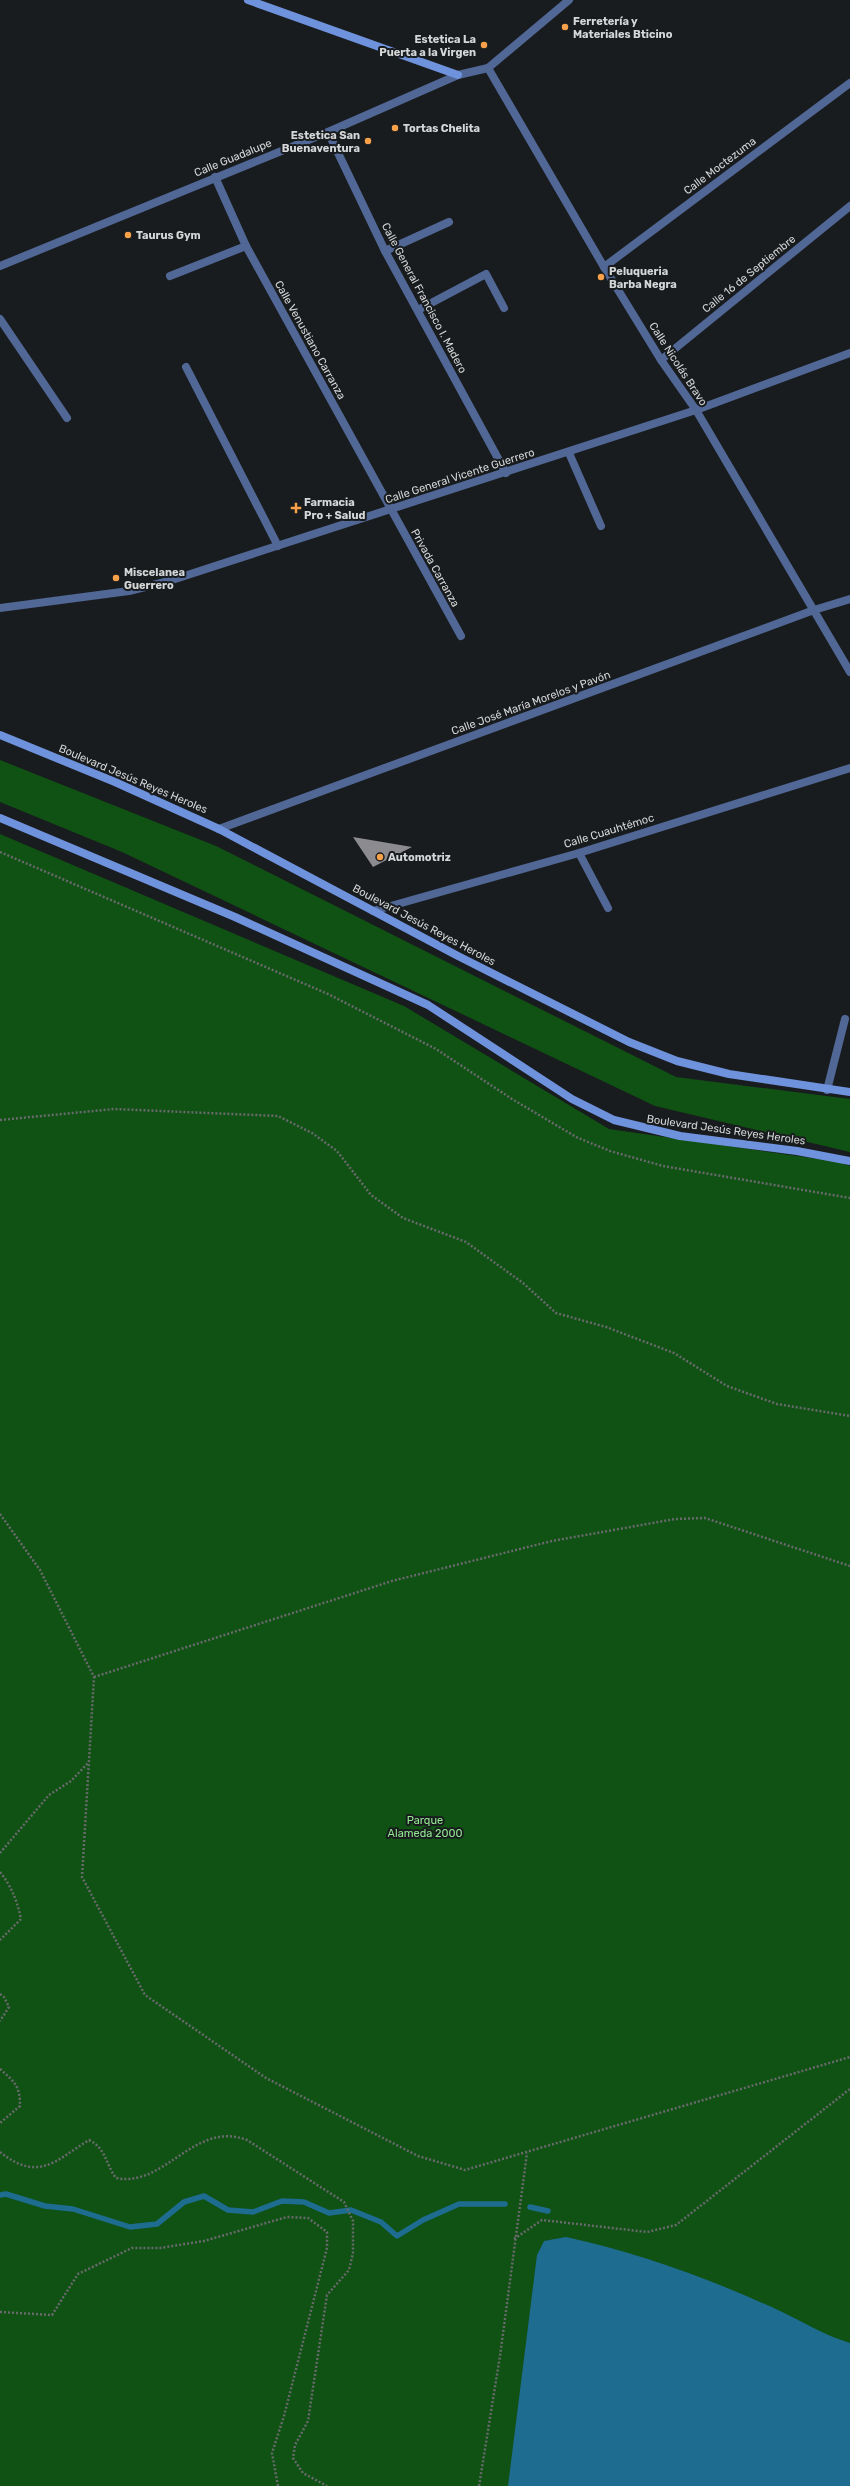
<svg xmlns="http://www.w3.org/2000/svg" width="850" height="2486" viewBox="0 0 850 2486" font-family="Rubik,sans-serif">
<rect width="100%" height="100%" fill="#191c1e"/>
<g fill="#105114">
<path d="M 0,760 L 216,846 L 676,1077 L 850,1099 L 850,1152 L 655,1106 L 122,852 L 0,802 Z"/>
<path d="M 0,834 L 404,1006 L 609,1129 L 839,1162 L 850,1166 L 850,2486 L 0,2486 Z"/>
</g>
<path fill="#1e6c90" d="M 566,2237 C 639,2253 711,2279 778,2310 C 803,2322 824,2335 850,2343 L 850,2486 L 508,2486 L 537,2255 L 544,2241 Z"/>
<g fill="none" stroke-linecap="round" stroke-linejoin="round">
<g stroke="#1e6c90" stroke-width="5.5">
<path d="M 0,2195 L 6,2194 L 45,2206 L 73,2209 L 130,2227 L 157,2224 L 184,2202 L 204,2196 L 228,2210 L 253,2212 L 282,2201 L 304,2202 L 329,2213 L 351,2210 L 381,2222 L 397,2236 L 423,2220 L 459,2204 L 505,2204"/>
<path d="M 530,2207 L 548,2211"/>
</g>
</g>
<path fill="#8c8b8f" d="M 353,837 L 412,847 L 373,867 Z"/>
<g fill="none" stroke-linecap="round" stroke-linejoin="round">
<g stroke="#686a6c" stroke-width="2.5" stroke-dasharray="2 2" stroke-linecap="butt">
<path d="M 0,852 L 328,994 L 436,1049 L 512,1099 L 578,1138 L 610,1151 L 663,1166 L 850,1198"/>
<path d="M 0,1120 L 114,1109 L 278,1116 L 312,1133 L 337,1151 L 371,1195 L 403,1218 L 466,1242 L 523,1283 L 556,1313 L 606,1327 L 674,1353 L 727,1386 L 777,1404 L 850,1416"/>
<path d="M 0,1514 L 40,1570 L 94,1677 L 82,1877 L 145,1995 L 266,2078 L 418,2156 L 465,2170 L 850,2057"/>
<path d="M 94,1677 L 392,1581 L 552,1541 L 675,1519 L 705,1518 L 850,1566"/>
<path d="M 0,1853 L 49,1795 L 71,1781 L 88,1763"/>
<path d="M 0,1872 C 12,1887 17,1901 21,1919 L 0,1940"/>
<path d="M 0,1994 L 4,1997 L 9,2007 L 0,2021"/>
<path d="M 0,2069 C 15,2082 20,2086 20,2106 L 0,2123"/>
<path d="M 0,2152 C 39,2183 56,2160 89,2140 C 106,2148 106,2165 116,2178 C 165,2188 194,2120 247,2140 L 344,2202 L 353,2221 L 353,2253 L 349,2270 L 327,2295 L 308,2421 L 295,2445 L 293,2458 L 303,2473 L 327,2486"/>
<path d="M 514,2239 L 542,2220 L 647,2232 L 676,2225 L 850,2089"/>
<path d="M 0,2312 L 52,2315 L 78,2274 L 132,2248 L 160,2248 L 204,2241 L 287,2217 L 308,2218 L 327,2232 L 327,2248 L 284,2416 L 272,2453 L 278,2486"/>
<path d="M 479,2486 L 500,2356 L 527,2153"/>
</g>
<g stroke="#516795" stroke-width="8">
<path d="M 488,68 L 604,267 L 661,360 L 696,410 L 850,672"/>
<path d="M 328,132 L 385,251 L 506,473"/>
<path d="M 215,177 L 246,246 L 461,636"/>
<path d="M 385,251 L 449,222"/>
<path d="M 0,266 L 328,132 L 458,75 L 488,68 L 569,0"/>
<path d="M 604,267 L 850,83"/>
<path d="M 170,276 L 246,246"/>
<path d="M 418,310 L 486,274 L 504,308"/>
<path d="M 0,319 L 67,418"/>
<path d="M 661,360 L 850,206"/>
<path d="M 186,367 L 278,546"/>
<path d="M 569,453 L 601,526"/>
<path d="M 0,608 L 129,591 L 169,581 L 696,410 L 850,353"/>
<path d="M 219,829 L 814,610 L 850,599"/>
<path d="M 579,853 L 608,908"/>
<path d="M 373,911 L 579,853 L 850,768"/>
<path d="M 827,1090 L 845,1019"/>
</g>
<g stroke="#6f92dd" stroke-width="8">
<path d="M 248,0 L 458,75"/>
<path d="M 0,735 L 115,782 L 219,829 L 458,956 L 629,1042 L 677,1061 L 729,1074 L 850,1092"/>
<path d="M 0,818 L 235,917 L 428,1005 L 572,1099 L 614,1120 L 680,1136 L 797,1151 L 850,1161"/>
</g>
</g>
<g fill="#f8a14a" stroke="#191c1e" stroke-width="1.5">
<circle cx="565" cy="27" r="4"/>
<circle cx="484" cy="45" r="4"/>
<circle cx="395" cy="128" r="4"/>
<circle cx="368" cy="141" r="4"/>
<circle cx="128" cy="235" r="4"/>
<circle cx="601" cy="277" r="4"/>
<path d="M294 502h4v4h4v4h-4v4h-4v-4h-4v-4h4z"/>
<circle cx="116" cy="578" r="4"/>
<circle cx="380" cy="857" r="4"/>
</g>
<g text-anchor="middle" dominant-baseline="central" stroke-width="4" stroke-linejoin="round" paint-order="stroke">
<g font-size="11" font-weight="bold" fill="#d4d6d7" stroke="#191c1e" text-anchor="start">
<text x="573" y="21">Ferretería y<tspan x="573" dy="13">Materiales Bticino</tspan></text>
<text x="476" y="39" text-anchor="end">Estetica La<tspan x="476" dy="13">Puerta a la Virgen</tspan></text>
<text x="403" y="128">Tortas Chelita</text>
<text x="360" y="135" text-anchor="end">Estetica San<tspan x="360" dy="13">Buenaventura</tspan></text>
<text x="136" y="235">Taurus Gym</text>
<text x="609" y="271">Peluqueria<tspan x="609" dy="13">Barba Negra</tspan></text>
<text x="304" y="502">Farmacia<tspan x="304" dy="13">Pro + Salud</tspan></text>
<text x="124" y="572">Miscelanea<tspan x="124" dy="13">Guerrero</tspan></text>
<text x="388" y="857">Automotriz</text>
</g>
<g font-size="11" fill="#d4d6d7" stroke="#191c1e">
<text transform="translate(233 158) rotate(-22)">Calle Guadalupe</text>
<text transform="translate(720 166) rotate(-37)">Calle Moctezuma</text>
<text transform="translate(749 274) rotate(-39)">Calle 16 de Septiembre</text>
<text transform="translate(424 298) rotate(62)">Calle General Francisco I. Madero</text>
<text transform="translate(310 340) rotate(61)">Calle Venustiano Carranza</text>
<text transform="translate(678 364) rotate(57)">Calle Nicolás Bravo</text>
<text transform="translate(460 476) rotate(-18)">Calle General Vicente Guerrero</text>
<text transform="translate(435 568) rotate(61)">Privada Carranza</text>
<text transform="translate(531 703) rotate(-20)">Calle José María Morelos y Pavón</text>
<text transform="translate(133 779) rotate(23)">Boulevard Jesús Reyes Heroles</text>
<text transform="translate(609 831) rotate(-17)">Calle Cuauhtémoc</text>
<text transform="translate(424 925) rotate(28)">Boulevard Jesús Reyes Heroles</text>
<text transform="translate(726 1130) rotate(8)">Boulevard Jesús Reyes Heroles</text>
</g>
<g font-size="11" fill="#93e992" stroke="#191c1e">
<text x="425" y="1820">Parque<tspan x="425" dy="13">Alameda 2000</tspan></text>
</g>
</g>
</svg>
